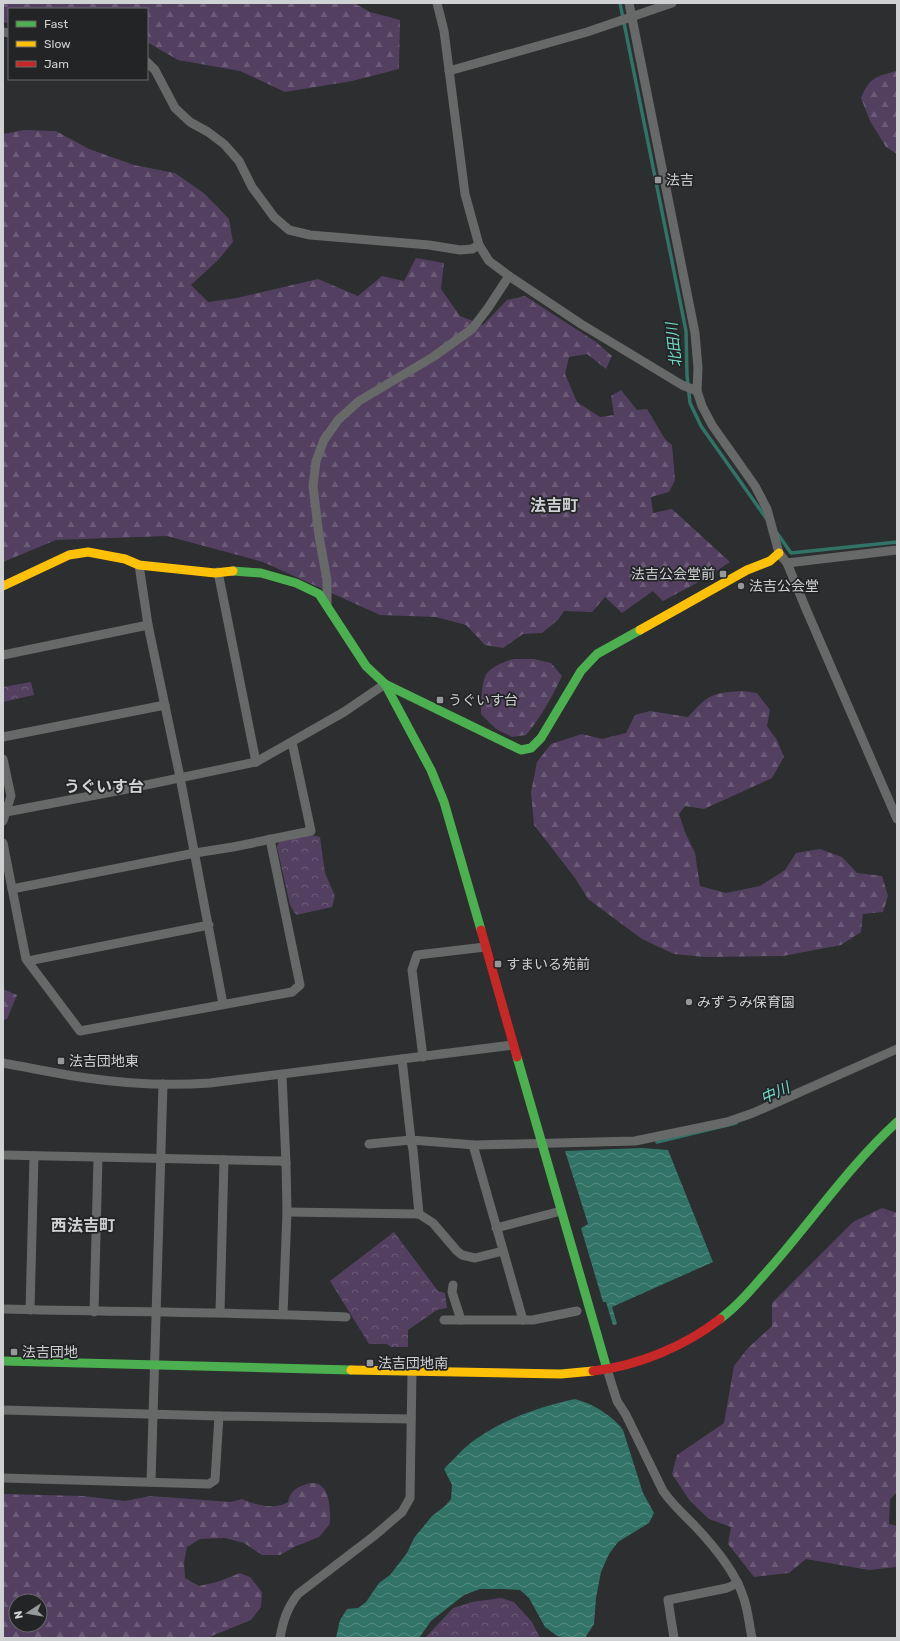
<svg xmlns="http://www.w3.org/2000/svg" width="900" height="1641" viewBox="0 0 900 1641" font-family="Rubik,'Noto Sans JP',sans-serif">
<defs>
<pattern id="forest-firs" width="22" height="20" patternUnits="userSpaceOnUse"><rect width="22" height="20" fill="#534061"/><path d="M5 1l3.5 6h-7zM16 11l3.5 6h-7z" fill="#6b5b77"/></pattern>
<pattern id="park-crowns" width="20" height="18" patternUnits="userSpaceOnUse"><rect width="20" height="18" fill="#534061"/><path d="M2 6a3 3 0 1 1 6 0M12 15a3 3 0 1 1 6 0" fill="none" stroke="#6b5b77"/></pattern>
<pattern id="water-waves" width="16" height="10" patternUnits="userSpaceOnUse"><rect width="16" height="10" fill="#317367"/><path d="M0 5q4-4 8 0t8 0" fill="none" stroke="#578c83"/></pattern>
</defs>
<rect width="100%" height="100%" fill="#2c2e2f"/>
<g fill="url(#forest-firs)" fill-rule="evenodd">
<path d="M 3,3 L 354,3 L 370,12 L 400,20 L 399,69 L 352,81 L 285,92 L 240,71 L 178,60 L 147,42 L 147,9 L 9,9 L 9,23 L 3,22 Z"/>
<path d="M 896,71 L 897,71 L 897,154 L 886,147 L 870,121 L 861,98 C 870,77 875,77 896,71 Z"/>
<path d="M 24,130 L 56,131 L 89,149 L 134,165 L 175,173 L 205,194 L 229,219 L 233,242 L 218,260 L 191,285 L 208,302 L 237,298 L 318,279 L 358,296 L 382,276 L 404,281 L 416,258 L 444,263 L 441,289 L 460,316 L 483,325 L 507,300 L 525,296 L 596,342 L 612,356 L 606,369 L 587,354 L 569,357 L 565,374 L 577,402 L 600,417 L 614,415 L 611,396 L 621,390 L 637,410 L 647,409 L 665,439 L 672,445 L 675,480 L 669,492 L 651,497 L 653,513 L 672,509 L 730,562 L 706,578 L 663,601 L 653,591 L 622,613 L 605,597 L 592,612 L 564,611 L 558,620 L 542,633 L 523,634 L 503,648 L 485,645 L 466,625 L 436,617 L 380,615 L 263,562 L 167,536 L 56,540 L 3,562 L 3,134 Z"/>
<path d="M 513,659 L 534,659 L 551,663 L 562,676 C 552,697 541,717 526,735 L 512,737 L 496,729 L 481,714 C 481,704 481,679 488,672 C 495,665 504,662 513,659 Z"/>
<path d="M 742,691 L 757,693 L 770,710 L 767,726 L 777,740 L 784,757 L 772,778 L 704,809 L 685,806 L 679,814 L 685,832 L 695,853 L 700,886 L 726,893 L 760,886 L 785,870 L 796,853 L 820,849 L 842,857 L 857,873 L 882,876 L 888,896 L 883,912 L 863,914 L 861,932 L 841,945 L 783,956 L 705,957 L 674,954 L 642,939 L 588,899 L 575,878 L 534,825 L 531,792 L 537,762 L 551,744 L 582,734 L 602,739 L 626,733 L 635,715 L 650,711 L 688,717 C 708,695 711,693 742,691 Z"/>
<path d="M 3,989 L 17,995 L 7,1019 L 3,1020 Z"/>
<path d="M 882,1208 L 897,1213 L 897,1491 L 890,1500 L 889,1524 L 897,1526 L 897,1567 L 869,1570 L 806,1559 L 789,1573 L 754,1577 L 728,1544 L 731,1527 L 709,1519 L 690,1501 L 672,1474 L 677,1455 L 724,1423 L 734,1366 L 748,1348 L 772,1326 L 772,1303 L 853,1222 Z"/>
<path d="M 310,1483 C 313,1483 317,1483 320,1485 C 331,1492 330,1513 330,1524 L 319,1537 L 294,1547 L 280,1555 L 262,1555 L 244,1543 L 225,1538 L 200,1539 L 187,1547 L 184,1562 L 185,1578 L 199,1586 L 217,1582 L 240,1573 L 250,1577 L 262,1592 L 261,1607 L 251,1620 L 207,1638 L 3,1638 L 3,1494 L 83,1496 L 125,1501 L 151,1496 L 231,1502 L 242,1499 C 255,1505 274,1510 288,1502 C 291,1489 298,1487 310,1483 ZM 16,1601 L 40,1601 L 40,1625 L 16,1625 Z"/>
</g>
<g fill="url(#park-crowns)">
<path d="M 31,682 L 34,695 L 3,702 L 3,687 Z"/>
<path d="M 312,835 L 320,837 L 325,873 L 335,896 L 332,907 L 296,915 L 290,905 L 277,847 L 279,842 Z"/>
<path d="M 394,1232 L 438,1291 L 445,1293 L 447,1308 L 437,1310 L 408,1330 L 408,1347 L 391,1347 L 387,1344 L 369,1344 L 330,1281 Z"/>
<path d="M 501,1598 L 514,1602 L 532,1622 L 540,1638 L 425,1638 L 453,1608 L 472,1602 Z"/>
</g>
<g fill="url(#water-waves)">
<path d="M 642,1148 L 668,1150 L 713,1262 L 612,1307 L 617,1324 L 613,1325 L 606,1302 L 603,1302 L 581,1228 L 588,1224 L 565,1151 Z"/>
<path d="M 575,1399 C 593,1404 612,1415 623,1430 L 643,1493 L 654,1513 L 649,1523 L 618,1542 L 609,1554 L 601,1572 L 596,1598 L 594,1624 L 585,1638 L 568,1638 L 557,1636 L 545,1627 L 529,1598 L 520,1590 L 503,1589 L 480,1589 L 464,1595 L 431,1621 L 419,1638 L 336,1638 L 340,1620 L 347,1609 L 358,1608 L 366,1602 L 379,1583 L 390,1575 L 407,1553 L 414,1538 L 432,1516 L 445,1506 L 451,1499 L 452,1485 L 444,1469 C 454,1459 464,1447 476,1439 C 504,1419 542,1406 575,1399 Z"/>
</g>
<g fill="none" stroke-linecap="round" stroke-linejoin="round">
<g stroke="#317367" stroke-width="3.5">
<path d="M 620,3 L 686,331 L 687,375 L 690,403 L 701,426 L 766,518"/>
<path d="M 777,533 L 791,553 L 897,542"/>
<path d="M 657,1142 L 736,1123"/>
</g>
<g stroke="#676868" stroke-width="9">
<path d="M 437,3 L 444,31 L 465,194 L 479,245 L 489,261 L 509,276 L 581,324 L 682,385 L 697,391"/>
<path d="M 629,3 L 695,333 L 698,368 L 697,391 L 702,406 L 712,425 L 755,486 L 767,509 L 779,553 L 787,563 L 806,609 L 897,819"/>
<path d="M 3,32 L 9,33"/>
<path d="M 147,62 L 155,70 L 175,108 L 190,122 L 208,132 L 224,144 L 239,161 L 252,187 L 274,217 L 289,230 L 310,235 L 429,245 L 460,250 L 472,249 L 479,245"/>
<path d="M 449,71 L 587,32 L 672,3"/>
<path d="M 787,563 L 897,550"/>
<path d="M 139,565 L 148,625 L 180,777 L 223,1004"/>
<path d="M 218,572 L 256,762"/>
<path d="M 327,605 L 327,580 L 319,536 L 313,486 L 316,461 L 324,440 L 338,420 L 359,401 L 433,357 L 472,329 L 488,308 L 509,276"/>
<path d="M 3,655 L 148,625"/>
<path d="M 3,737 L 165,705"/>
<path d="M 3,759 L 11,796 L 3,821"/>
<path d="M 6,812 L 122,790 L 256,762 L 344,712 L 385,684"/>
<path d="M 3,843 L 26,959 L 80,1031 L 292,992 L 300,985 L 270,839"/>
<path d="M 12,889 L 195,853 L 233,847 L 311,831 L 292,742"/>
<path d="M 28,961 L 209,925"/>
<path d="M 423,1057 L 412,970 L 417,955 L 485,947"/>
<path d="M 402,1059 L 411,1140 L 475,1145 L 635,1141 L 727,1122 L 753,1113 L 897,1049"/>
<path d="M 3,1063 C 31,1068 59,1074 87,1078 C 128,1084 169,1086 210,1083 L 513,1045"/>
<path d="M 282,1075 L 286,1163"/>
<path d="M 369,1144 L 411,1140 L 413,1150 L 419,1214"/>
<path d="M 473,1145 L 523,1320"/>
<path d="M 3,1155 L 281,1161 L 286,1163 L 287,1212 L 283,1314"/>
<path d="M 287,1212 L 419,1214 L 433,1223 L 457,1251 L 462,1255 L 475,1258 L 503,1251"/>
<path d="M 496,1228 L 561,1211"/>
<path d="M 453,1285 L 452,1292 L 461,1320"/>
<path d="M 3,1309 C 117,1312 231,1312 346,1317"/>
<path d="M 30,1310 L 34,1156"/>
<path d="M 94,1312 L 98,1158"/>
<path d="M 220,1312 L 224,1160"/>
<path d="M 444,1320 L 533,1320 L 577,1311"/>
<path d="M 607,1369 L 617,1401 L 626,1415 L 663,1491 C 672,1504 683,1514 694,1525 C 712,1544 735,1571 743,1596 C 748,1609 749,1624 752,1638"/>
<path d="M 3,1410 L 219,1416"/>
<path d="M 3,1478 L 209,1484 L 215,1480 L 219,1416 L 411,1419"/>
<path d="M 151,1482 L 163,1084"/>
<path d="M 280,1638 C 283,1621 287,1608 298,1594 L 374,1536 L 402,1512 L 410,1498 L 412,1372"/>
<path d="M 674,1638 L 668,1600 L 727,1588 L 738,1583"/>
</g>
<g stroke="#4caf50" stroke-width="9">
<path d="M 233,571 L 261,573 L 296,583 L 319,594 L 366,666 L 385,684 L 431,770 L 444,802 L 481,930"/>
<path d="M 385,684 L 521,750 L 531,748 L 541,738 L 581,671 L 597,654 L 640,630"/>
<path d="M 517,1057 L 607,1369"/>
<path d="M 720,1319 C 740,1304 755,1285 771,1267 C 813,1219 850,1165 897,1122"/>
<path d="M 3,1361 L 351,1370"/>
</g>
<g stroke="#ffc107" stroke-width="9">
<path d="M 3,586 L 69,555 L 88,552 L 125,559 L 139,565 L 215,573 L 233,571"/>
<path d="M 640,630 L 747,570 L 770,561 L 779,553"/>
<path d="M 351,1370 L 561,1374 L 593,1371"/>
</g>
<g stroke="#c62828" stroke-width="9">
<path d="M 481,930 L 517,1057"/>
<path d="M 593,1371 C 638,1366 685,1346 720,1319"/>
</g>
</g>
<g fill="#97989a" stroke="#222426" stroke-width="1.5">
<rect x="654" y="176" width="8" height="8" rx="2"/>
<rect x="719" y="570" width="8" height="8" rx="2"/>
<circle cx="741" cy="586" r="4"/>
<rect x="436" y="696" width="8" height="8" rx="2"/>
<rect x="494" y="960" width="8" height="8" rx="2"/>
<circle cx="689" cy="1002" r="4"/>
<rect x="57" y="1057" width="8" height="8" rx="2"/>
<rect x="10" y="1348" width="8" height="8" rx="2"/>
<rect x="366" y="1359" width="8" height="8" rx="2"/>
</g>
<g text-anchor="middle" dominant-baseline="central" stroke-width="3.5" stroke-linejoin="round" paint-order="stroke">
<g font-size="14" fill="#d0d1d3" stroke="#222426" text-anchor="start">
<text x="666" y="180">法吉</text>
<text x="715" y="574" text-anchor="end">法吉公会堂前</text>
<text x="749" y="586">法吉公会堂</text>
<text x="448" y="700">うぐいす台</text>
<text x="506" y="964">すまいる苑前</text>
<text x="697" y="1002">みずうみ保育園</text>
<text x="69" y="1061">法吉団地東</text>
<text x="22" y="1352">法吉団地</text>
<text x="378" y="1363">法吉団地南</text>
</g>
<g font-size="15" font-style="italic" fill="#70dcc7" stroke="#222426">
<text transform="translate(674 345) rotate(-96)">北田川</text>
<text transform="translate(775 1093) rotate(-24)">中川</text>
</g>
<g font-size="16" font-weight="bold" fill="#d0d1d3" stroke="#222426">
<text x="554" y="505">法吉町</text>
<text x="104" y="786">うぐいす台</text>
<text x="83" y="1225">西法吉町</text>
</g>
</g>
<rect width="900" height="1641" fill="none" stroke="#d0d1d3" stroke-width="8"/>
<rect x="8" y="8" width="140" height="72" fill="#222426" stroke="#68696b"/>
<rect x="16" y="21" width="20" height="6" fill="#4caf50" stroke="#68696b"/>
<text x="44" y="28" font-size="12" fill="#d0d1d3">Fast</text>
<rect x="16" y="41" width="20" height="6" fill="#ffc107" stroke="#68696b"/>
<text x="44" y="48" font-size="12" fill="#d0d1d3">Slow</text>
<rect x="16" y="61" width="20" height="6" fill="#c62828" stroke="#68696b"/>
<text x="44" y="68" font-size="12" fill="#d0d1d3">Jam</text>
<g transform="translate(28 1613) rotate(258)"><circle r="19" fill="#222426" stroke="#68696b"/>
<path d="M0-3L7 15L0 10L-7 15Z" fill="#97989a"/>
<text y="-6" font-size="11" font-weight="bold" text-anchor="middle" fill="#d0d1d3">N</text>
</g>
</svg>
